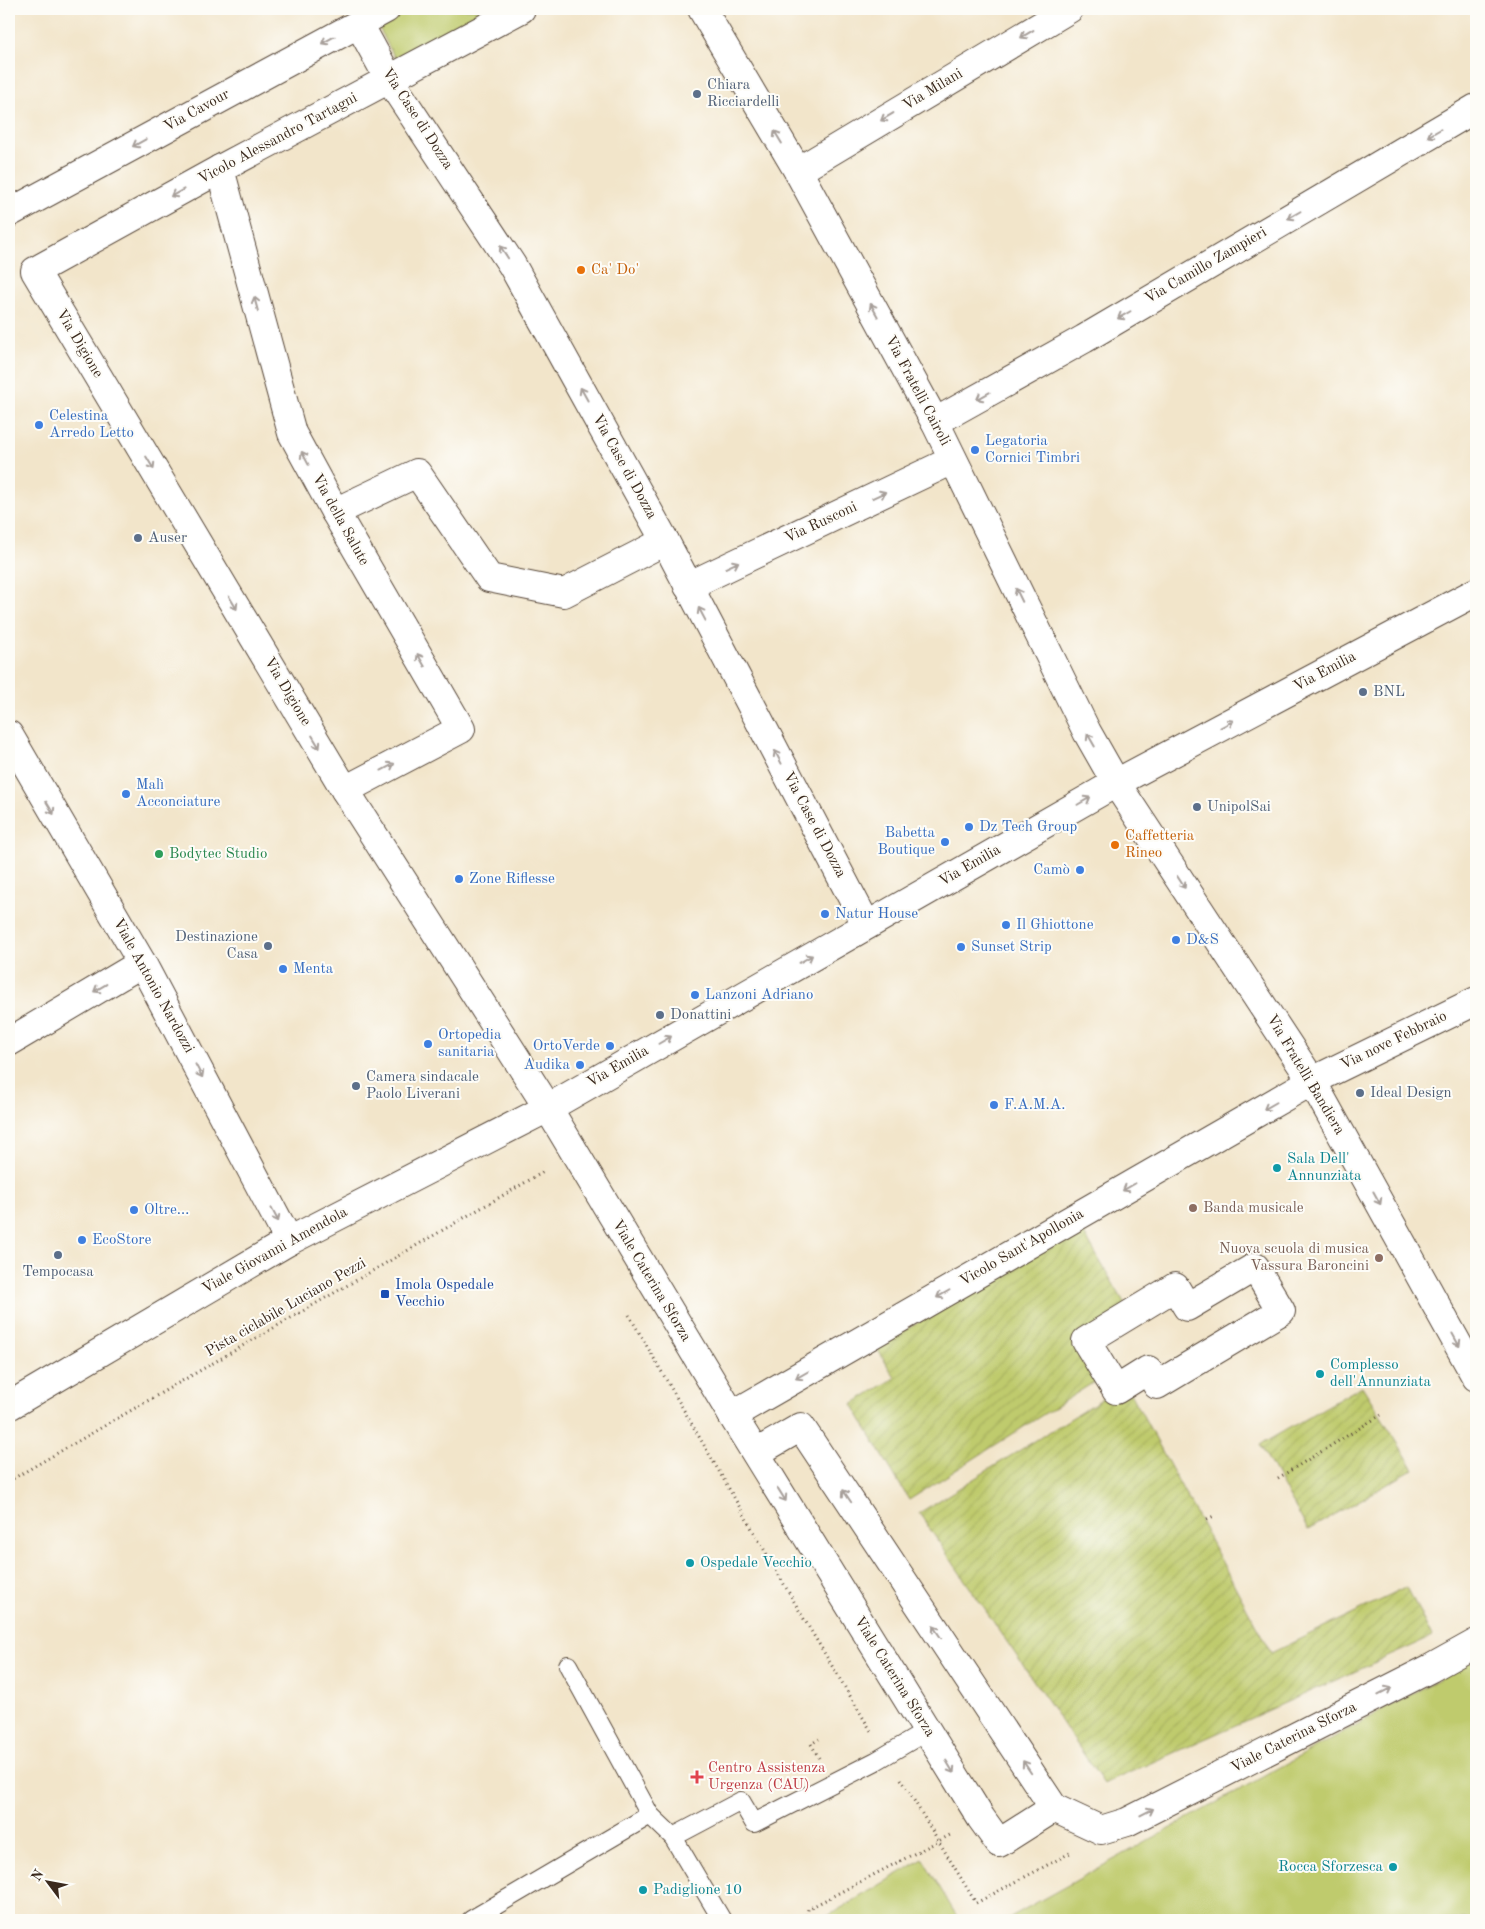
<svg xmlns="http://www.w3.org/2000/svg" width="1485" height="1929" viewBox="0 0 1485 1929" font-family="'Old Standard TT',serif">
<defs>
<pattern id="garden-furrows" width="10" height="10" patternUnits="userSpaceOnUse" patternTransform="scale(1.25)"><rect width="10" height="10" fill="#bfcb6d"/><path d="M-1 1l2-2M0 10L10 0M9 11l2-2" fill="none" stroke="#a5ae5e"/></pattern>
</defs>
<rect width="100%" height="100%" fill="#fdfcf7"/>
<filter id="ink" filterUnits="userSpaceOnUse"><feTurbulence type="fractalNoise" baseFrequency=".02" numOctaves="2"/><feDisplacementMap in="SourceGraphic" scale="10" xChannelSelector="R" yChannelSelector="G"/><feConvolveMatrix kernelMatrix="1 2 1 2 8 2 1 2 1" color-interpolation-filters="sRGB"/></filter>
<filter id="wash" filterUnits="userSpaceOnUse"><feTurbulence type="fractalNoise" baseFrequency=".0096" numOctaves="4" result="noise"/><feDisplacementMap in="SourceGraphic" scale="20" xChannelSelector="R" yChannelSelector="G"/><feGaussianBlur stdDeviation="1.12" result="paint"/><feColorMatrix in="noise" values="0 0 0 0 0 0 0 0 0 0 0 0 0 0 0 0 0 1.4 0 .05"/><feComposite in="paint" operator="in"/></filter>
<g filter="url(#wash)">
<rect width="100%" height="100%" fill="#f2e5ca"/>
<g fill="#bfcb6d" stroke="#7d7a46">
<path d="M 402,9 L 506,9 L 399,66 L 376,22 Z"/>
<path d="M 1476,1659 L 1476,1920 L 1005,1920 L 1448,1674 Z"/>
<path d="M 923,1859 L 959,1920 L 821,1920 Z"/>
</g>
<g fill="url(#garden-furrows)" stroke="#7d7a46">
<path d="M 1080,1227 L 1128,1309 L 1079,1338 L 1102,1377 L 909,1500 L 852,1404 L 895,1378 L 876,1347 Z"/>
<path d="M 1126,1384 L 1271,1653 L 1407,1587 L 1432,1637 L 1104,1784 L 919,1513 Z"/>
<path d="M 1362,1386 L 1414,1469 L 1308,1530 L 1260,1445 Z"/>
</g>
</g>
<g filter="url(#ink)">
<g fill="none" stroke-linecap="round" stroke-linejoin="round">
<g stroke="#564638" stroke-width="20">
<g id="lane">
<path d="M 568,1665 L 650,1815"/>
<path d="M 471,1920 L 650,1815 L 673,1837"/>
<path d="M 722,1920 L 673,1837 L 741,1801 L 754,1823 L 876,1761 L 927,1731"/>
</g>
</g>
<g stroke="#564638" stroke-width="30">
<g id="street">
<path d="M 521,9 L 220,169 L 35,271 L 345,790 L 548,1108 L 732,1415 L 981,1818 L 999,1843 L 1054,1808 L 1101,1830 L 1127,1822 L 1431,1668 L 1476,1643"/>
<path d="M 702,9 L 798,171 L 935,422 L 1087,732 L 1116,783 L 1312,1081 L 1476,1377"/>
<path d="M 359,24 L 389,79 L 512,265 L 665,541 L 866,924"/>
<path d="M 220,169 L 292,433 L 335,512 L 461,729 L 345,790"/>
<path d="M 798,171 L 1069,9"/>
<path d="M 9,213 L 386,9"/>
<path d="M 935,422 L 1084,339 L 1476,108"/>
<path d="M 335,512 L 417,473 L 489,578 L 564,593 L 665,541"/>
<path d="M 688,586 L 953,460"/>
<path d="M 9,735 L 142,963 L 289,1241"/>
<path d="M 9,1042 L 142,963"/>
<path d="M 1255,1267 L 1281,1311 L 1157,1385 L 1148,1370 L 1116,1390 L 1086,1341 L 1175,1287 L 1187,1307 Z"/>
<path d="M 9,1406 L 289,1241 L 548,1108 L 1116,783 L 1476,592"/>
<path d="M 732,1415 L 1312,1081 L 1476,1001"/>
<path d="M 756,1453 L 801,1427 L 1054,1808"/>
</g>
</g>
<g stroke="#564638" stroke-width="3" stroke-dasharray="1 4" stroke-linecap="butt">
<path d="M 629,1315 L 804,1619 L 871,1731"/>
<path d="M 1278,1478 L 1381,1415"/>
<path d="M 9,1481 L 545,1171"/>
<path d="M 1207,1519 L 1214,1516"/>
<path d="M 1473,1683 L 1476,1689"/>
<path d="M 819,1758 L 811,1744 L 819,1739"/>
<path d="M 901,1779 L 976,1903 L 1070,1853"/>
<path d="M 806,1920 L 808,1909 L 952,1834"/>
</g>
<use href="#lane" stroke="#fff" stroke-width="18"/>
<use href="#street" stroke="#fff" stroke-width="28"/>
</g>
<defs><path id="oneway-shaft" d="M-6 0H5M1.5-3L5.5 0L1.5 3" fill="none" stroke-width="1.6" stroke-linecap="round" stroke-linejoin="round" transform="scale(1.25)"/></defs>
<g stroke="#a79f9a">
<use href="#oneway-shaft" transform="translate(1027 34) rotate(149)"/>
<use href="#oneway-shaft" transform="translate(328 40) rotate(151)"/>
<use href="#oneway-shaft" transform="translate(887 117) rotate(149)"/>
<use href="#oneway-shaft" transform="translate(1434 133) rotate(150)"/>
<use href="#oneway-shaft" transform="translate(778 137) rotate(-121)"/>
<use href="#oneway-shaft" transform="translate(139 143) rotate(151)"/>
<use href="#oneway-shaft" transform="translate(177 193) rotate(151)"/>
<use href="#oneway-shaft" transform="translate(1294 215) rotate(150)"/>
<use href="#oneway-shaft" transform="translate(504 252) rotate(-123)"/>
<use href="#oneway-shaft" transform="translate(256 304) rotate(-105)"/>
<use href="#oneway-shaft" transform="translate(874 310) rotate(-119)"/>
<use href="#oneway-shaft" transform="translate(1124 315) rotate(150)"/>
<use href="#oneway-shaft" transform="translate(584 394) rotate(-119)"/>
<use href="#oneway-shaft" transform="translate(983 396) rotate(151)"/>
<use href="#oneway-shaft" transform="translate(305 458) rotate(-118)"/>
<use href="#oneway-shaft" transform="translate(150 463) rotate(59)"/>
<use href="#oneway-shaft" transform="translate(879 495) rotate(-25)"/>
<use href="#oneway-shaft" transform="translate(732 565) rotate(-25)"/>
<use href="#oneway-shaft" transform="translate(1019 595) rotate(-116)"/>
<use href="#oneway-shaft" transform="translate(233 603) rotate(59)"/>
<use href="#oneway-shaft" transform="translate(702 614) rotate(-118)"/>
<use href="#oneway-shaft" transform="translate(421 660) rotate(-120)"/>
<use href="#oneway-shaft" transform="translate(1227 724) rotate(-28)"/>
<use href="#oneway-shaft" transform="translate(1091 740) rotate(-120)"/>
<use href="#oneway-shaft" transform="translate(316 742) rotate(59)"/>
<use href="#oneway-shaft" transform="translate(778 757) rotate(-118)"/>
<use href="#oneway-shaft" transform="translate(388 767) rotate(-28)"/>
<use href="#oneway-shaft" transform="translate(1084 801) rotate(-30)"/>
<use href="#oneway-shaft" transform="translate(50 808) rotate(59)"/>
<use href="#oneway-shaft" transform="translate(1181 882) rotate(57)"/>
<use href="#oneway-shaft" transform="translate(806 959) rotate(-30)"/>
<use href="#oneway-shaft" transform="translate(100 988) rotate(149)"/>
<use href="#oneway-shaft" transform="translate(665 1040) rotate(-30)"/>
<use href="#oneway-shaft" transform="translate(199 1071) rotate(62)"/>
<use href="#oneway-shaft" transform="translate(1270 1106) rotate(150)"/>
<use href="#oneway-shaft" transform="translate(1129 1187) rotate(150)"/>
<use href="#oneway-shaft" transform="translate(1377 1198) rotate(61)"/>
<use href="#oneway-shaft" transform="translate(275 1215) rotate(62)"/>
<use href="#oneway-shaft" transform="translate(943 1294) rotate(150)"/>
<use href="#oneway-shaft" transform="translate(1456 1340) rotate(61)"/>
<use href="#oneway-shaft" transform="translate(802 1375) rotate(150)"/>
<use href="#oneway-shaft" transform="translate(782 1495) rotate(58)"/>
<use href="#oneway-shaft" transform="translate(847 1496) rotate(-124)"/>
<use href="#oneway-shaft" transform="translate(937 1632) rotate(-124)"/>
<use href="#oneway-shaft" transform="translate(1385 1691) rotate(-27)"/>
<use href="#oneway-shaft" transform="translate(950 1767) rotate(59)"/>
<use href="#oneway-shaft" transform="translate(1027 1767) rotate(-124)"/>
<use href="#oneway-shaft" transform="translate(1147 1812) rotate(-27)"/>
</g>
</g>
<g fill="#5c6f8a" stroke="#fdfcf7" stroke-width="2">
<circle cx="697" cy="94" r="5"/>
<circle cx="138" cy="538" r="5"/>
<circle cx="1363" cy="692" r="5"/>
<circle cx="1197" cy="807" r="5"/>
<circle cx="268" cy="946" r="5"/>
<circle cx="660" cy="1015" r="5"/>
<circle cx="356" cy="1086" r="5"/>
<circle cx="1360" cy="1093" r="5"/>
<circle cx="58" cy="1255" r="5"/>
</g>
<g fill="#e8710a" stroke="#fdfcf7" stroke-width="2">
<circle cx="581" cy="270" r="5"/>
<circle cx="1115" cy="845" r="5"/>
</g>
<g fill="#3f7fe0" stroke="#fdfcf7" stroke-width="2">
<circle cx="39" cy="425" r="5"/>
<circle cx="975" cy="450" r="5"/>
<circle cx="126" cy="794" r="5"/>
<circle cx="969" cy="827" r="5"/>
<circle cx="945" cy="842" r="5"/>
<circle cx="1080" cy="870" r="5"/>
<circle cx="459" cy="879" r="5"/>
<circle cx="825" cy="914" r="5"/>
<circle cx="1006" cy="925" r="5"/>
<circle cx="1176" cy="940" r="5"/>
<circle cx="961" cy="947" r="5"/>
<circle cx="283" cy="969" r="5"/>
<circle cx="695" cy="995" r="5"/>
<circle cx="428" cy="1044" r="5"/>
<circle cx="610" cy="1046" r="5"/>
<circle cx="580" cy="1065" r="5"/>
<circle cx="994" cy="1105" r="5"/>
<circle cx="134" cy="1210" r="5"/>
<circle cx="82" cy="1240" r="5"/>
</g>
<circle fill="#2e9e5b" stroke="#fdfcf7" stroke-width="2" cx="159" cy="854" r="5"/>
<g fill="#0f9aa8" stroke="#fdfcf7" stroke-width="2">
<circle cx="1277" cy="1168" r="5"/>
<circle cx="1320" cy="1374" r="5"/>
<circle cx="690" cy="1563" r="5"/>
<circle cx="1393" cy="1867" r="5"/>
<circle cx="643" cy="1890" r="5"/>
</g>
<g fill="#8d6e63" stroke="#fdfcf7" stroke-width="2">
<circle cx="1193" cy="1208" r="5"/>
<circle cx="1379" cy="1258" r="5"/>
</g>
<rect fill="#1a4fb4" stroke="#fdfcf7" stroke-width="2" x="380" y="1289" width="10" height="10" rx="2.5"/>
<path fill="#e0444e" stroke="#fdfcf7" stroke-width="2" d="M694.5 1769.5h5v5h5v5h-5v5h-5v-5h-5v-5h5z"/>
<g text-anchor="middle" dominant-baseline="central" stroke-width="4" stroke-linejoin="round" paint-order="stroke">
<g font-size="15" fill="#4e5e75" stroke="#fdfcf7" text-anchor="start">
<text x="707" y="85">Chiara<tspan x="707" dy="17">Ricciardelli</tspan></text>
<text x="148" y="538">Auser</text>
<text x="1373" y="692">BNL</text>
<text x="1207" y="807">UnipolSai</text>
<text x="258" y="937" text-anchor="end">Destinazione<tspan x="258" dy="17">Casa</tspan></text>
<text x="670" y="1015">Donattini</text>
<text x="366" y="1077">Camera sindacale<tspan x="366" dy="17">Paolo Liverani</tspan></text>
<text x="1370" y="1093">Ideal Design</text>
<text x="58" y="1272" text-anchor="middle">Tempocasa</text>
</g>
<g font-size="15" fill="#3b2a1e" stroke="#fdfcf7">
<text transform="translate(933 90) rotate(-31)">Via Milani</text>
<text transform="translate(197 111) rotate(-29)">Via Cavour</text>
<text transform="translate(417 119) rotate(57)">Via Case di Dozza</text>
<text transform="translate(278 139) rotate(-28)">Vicolo Alessandro Tartagni</text>
<text transform="translate(1206 266) rotate(-30)">Via Camillo Zampieri</text>
<text transform="translate(79 344) rotate(59)">Via Digione</text>
<text transform="translate(917 391) rotate(62)">Via Fratelli Cairoli</text>
<text transform="translate(624 467) rotate(61)">Via Case di Dozza</text>
<text transform="translate(340 520) rotate(61)">Via della Salute</text>
<text transform="translate(821 523) rotate(-25)">Via Rusconi</text>
<text transform="translate(1325 672) rotate(-28)">Via Emilia</text>
<text transform="translate(287 692) rotate(59)">Via Digione</text>
<text transform="translate(814 825) rotate(62)">Via Case di Dozza</text>
<text transform="translate(970 866) rotate(-30)">Via Emilia</text>
<text transform="translate(153 986) rotate(61)">Viale Antonio Nardozzi</text>
<text transform="translate(1394 1041) rotate(-26)">Via nove Febbraio</text>
<text transform="translate(618 1067) rotate(-30)">Via Emilia</text>
<text transform="translate(1305 1075) rotate(59)">Via Fratelli Bandiera</text>
<text transform="translate(1022 1248) rotate(-30)">Vicolo Sant'Apollonia</text>
<text transform="translate(275 1251) rotate(-29)">Viale Giovanni Amendola</text>
<text transform="translate(651 1281) rotate(59)">Viale Caterina Sforza</text>
<text transform="translate(286 1308) rotate(-30)">Pista ciclabile Luciano Pezzi</text>
<text transform="translate(894 1677) rotate(58)">Viale Caterina Sforza</text>
<text transform="translate(1294 1738) rotate(-27)">Viale Caterina Sforza</text>
</g>
<g font-size="15" fill="#c56008" stroke="#fdfcf7" text-anchor="start">
<text x="591" y="270">Ca' Do'</text>
<text x="1125" y="836">Caffetteria<tspan x="1125" dy="17">Rineo</tspan></text>
</g>
<g font-size="15" fill="#366cbe" stroke="#fdfcf7" text-anchor="start">
<text x="49" y="416">Celestina<tspan x="49" dy="17">Arredo Letto</tspan></text>
<text x="985" y="441">Legatoria<tspan x="985" dy="17">Cornici Timbri</tspan></text>
<text x="136" y="785">Malì<tspan x="136" dy="17">Acconciature</tspan></text>
<text x="979" y="827">Dz Tech Group</text>
<text x="935" y="833" text-anchor="end">Babetta<tspan x="935" dy="17">Boutique</tspan></text>
<text x="1070" y="870" text-anchor="end">Camò</text>
<text x="469" y="879">Zone Riflesse</text>
<text x="835" y="914">Natur House</text>
<text x="1016" y="925">Il Ghiottone</text>
<text x="1186" y="940">D&amp;S</text>
<text x="971" y="947">Sunset Strip</text>
<text x="293" y="969">Menta</text>
<text x="705" y="995">Lanzoni Adriano</text>
<text x="438" y="1035">Ortopedia<tspan x="438" dy="17">sanitaria</tspan></text>
<text x="600" y="1046" text-anchor="end">OrtoVerde</text>
<text x="570" y="1065" text-anchor="end">Audika</text>
<text x="1004" y="1105">F.A.M.A.</text>
<text x="144" y="1210">Oltre…</text>
<text x="92" y="1240">EcoStore</text>
</g>
<g font-size="15" fill="#27864d" stroke="#fdfcf7" text-anchor="start">
<text x="169" y="854">Bodytec Studio</text>
</g>
<g font-size="15" fill="#0d838f" stroke="#fdfcf7" text-anchor="start">
<text x="1287" y="1159">Sala Dell'<tspan x="1287" dy="17">Annunziata</tspan></text>
<text x="1330" y="1365">Complesso<tspan x="1330" dy="17">dell'Annunziata</tspan></text>
<text x="700" y="1563">Ospedale Vecchio</text>
<text x="1383" y="1867" text-anchor="end">Rocca Sforzesca</text>
<text x="653" y="1890">Padiglione 10</text>
</g>
<g font-size="15" fill="#785e54" stroke="#fdfcf7" text-anchor="start">
<text x="1203" y="1208">Banda musicale</text>
<text x="1369" y="1249" text-anchor="end">Nuova scuola di musica<tspan x="1369" dy="17">Vassura Baroncini</tspan></text>
</g>
<g font-size="15" fill="#164399" stroke="#fdfcf7" text-anchor="start">
<text x="395" y="1285">Imola Ospedale<tspan x="395" dy="17">Vecchio</tspan></text>
</g>
<g font-size="15" fill="#be3a42" stroke="#fdfcf7" text-anchor="start">
<text x="708" y="1768">Centro Assistenza<tspan x="708" dy="17">Urgenza (CAU)</tspan></text>
</g>
</g>
<rect width="1485" height="1929" fill="none" stroke="#fdfcf7" stroke-width="30"/>
<g transform="translate(48 1882) rotate(302)" stroke="#fdfcf7" stroke-width="4" paint-order="stroke">
<path d="M0-4L9 19L0 12L-9 19Z" fill="#3b2a1e"/>
<text y="-8" font-size="14" font-weight="bold" text-anchor="middle" fill="#3b2a1e">N</text>
</g>
</svg>
